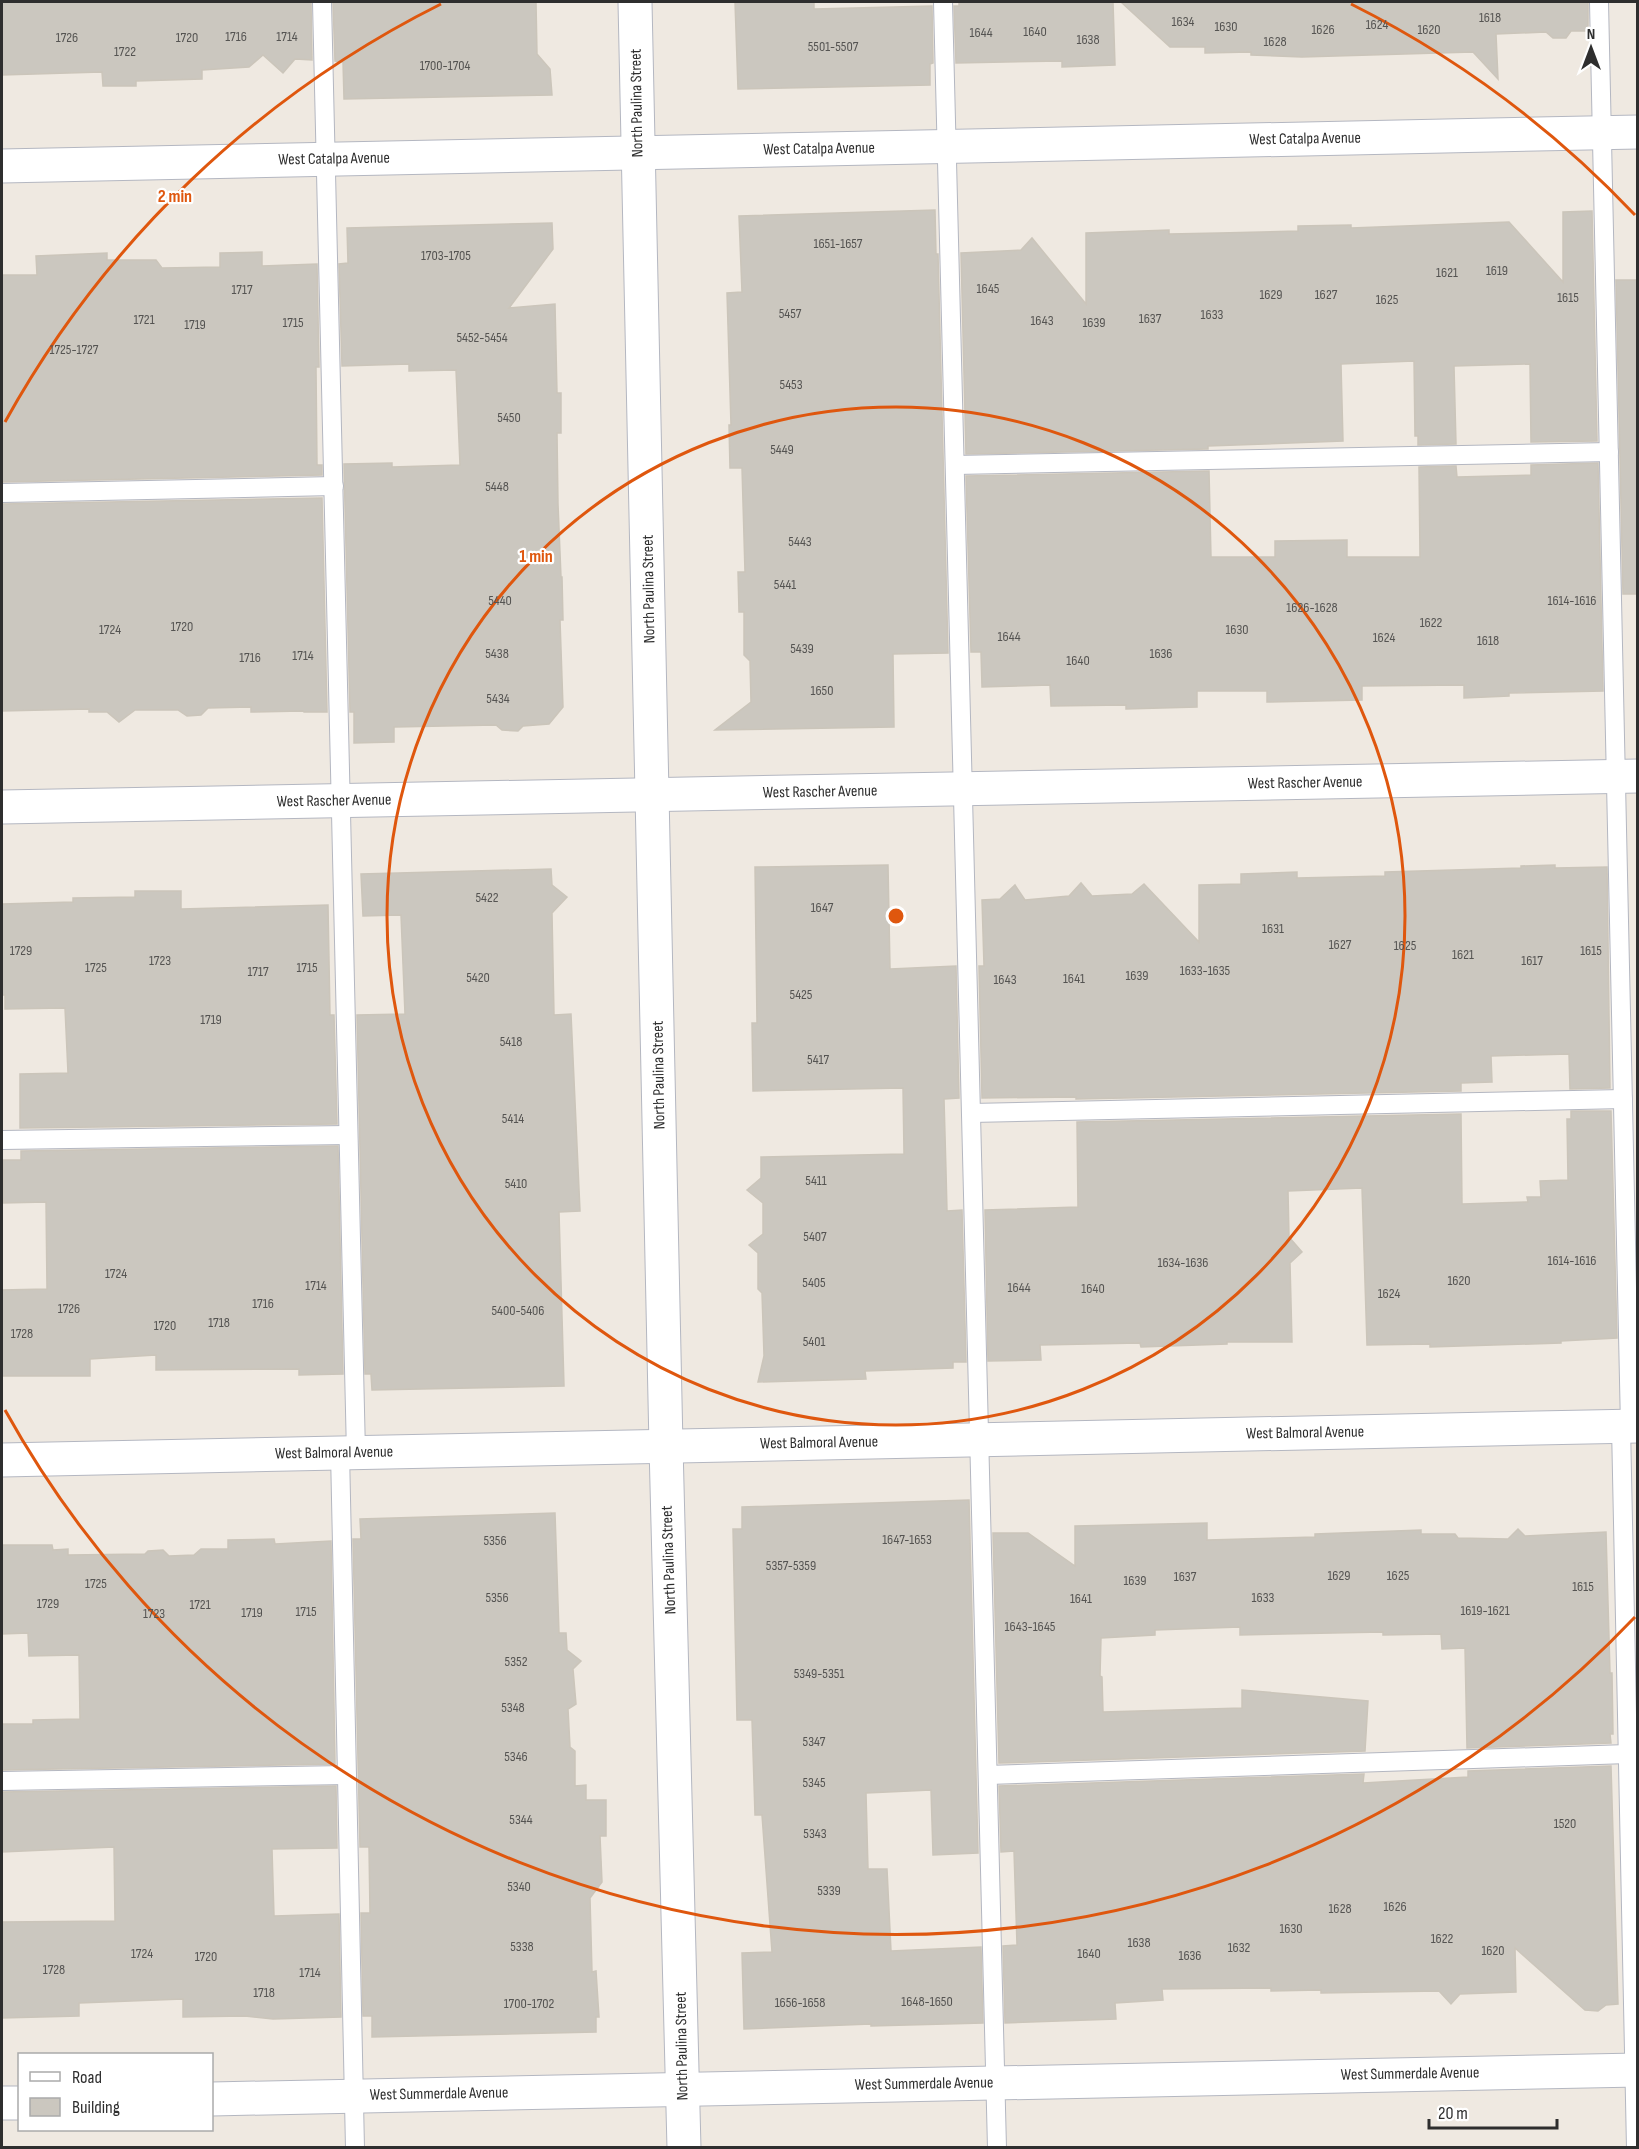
<svg xmlns="http://www.w3.org/2000/svg" width="1639" height="2149" viewBox="0 0 1639 2149" font-family="'Sofia Sans Condensed',sans-serif">
<rect width="100%" height="100%" fill="#efe9e1"/>
<g fill="#cbc7bf" stroke="#cbc5ba" stroke-width="1.5">
<path d="M 2,2 L 311,2 L 312,60 L 295,59 L 283,73 L 263,55 L 249,67 L 202,70 L 202,79 L 136,81 L 136,86 L 103,86 L 102,72 L 2,75 Z"/>
<path d="M 333,2 L 536,2 L 537,54 L 550,69 L 552,95 L 344,99 L 343,62 L 335,61 Z"/>
<path d="M 735,2 L 814,2 L 814,9 L 932,6 L 933,63 L 930,64 L 930,85 L 738,89 Z"/>
<path d="M 959,2 L 1113,2 L 1115,65 L 1062,67 L 1062,61 L 956,63 L 954,6 L 959,6 Z"/>
<path d="M 1121,2 L 1588,2 L 1588,31 L 1571,31 L 1566,38 L 1553,38 L 1546,32 L 1496,34 L 1498,79 L 1473,52 L 1302,57 L 1251,55 L 1251,52 L 1205,53 L 1205,47 L 1170,47 Z"/>
<path d="M 935,210 L 936,254 L 938,254 L 948,653 L 893,654 L 894,727 L 715,730 L 751,702 L 750,661 L 744,655 L 744,612 L 739,612 L 738,572 L 745,572 L 742,468 L 730,468 L 729,425 L 731,425 L 727,293 L 742,292 L 739,216 Z"/>
<path d="M 1592,211 L 1597,441 L 1531,442 L 1530,364 L 1454,366 L 1456,444 L 1418,445 L 1418,436 L 1415,436 L 1414,361 L 1341,364 L 1343,441 L 1208,446 L 1208,449 L 966,454 L 961,253 L 1021,250 L 1032,238 L 1086,304 L 1086,233 L 1169,230 L 1169,234 L 1219,233 L 1298,231 L 1298,226 L 1351,225 L 1351,228 L 1509,222 L 1563,282 L 1563,212 Z"/>
<path d="M 552,223 L 553,249 L 509,308 L 555,304 L 557,393 L 561,393 L 561,433 L 557,433 L 558,504 L 561,577 L 562,577 L 563,620 L 560,620 L 563,707 L 549,724 L 523,726 L 518,731 L 502,730 L 496,725 L 394,727 L 394,742 L 354,743 L 354,712 L 350,712 L 344,464 L 392,463 L 392,467 L 460,465 L 456,370 L 409,371 L 409,364 L 342,366 L 339,264 L 348,263 L 347,228 Z"/>
<path d="M 262,252 L 262,266 L 317,264 L 319,367 L 316,367 L 317,465 L 322,465 L 322,475 L 2,482 L 2,275 L 37,275 L 36,256 L 107,253 L 107,260 L 156,260 L 162,268 L 220,267 L 220,253 Z"/>
<path d="M 1616,280 L 1638,280 L 1638,594 L 1623,594 Z"/>
<path d="M 1598,463 L 1603,691 L 1509,693 L 1509,696 L 1464,698 L 1464,685 L 1362,686 L 1362,700 L 1267,702 L 1267,691 L 1197,691 L 1197,707 L 1126,709 L 1126,705 L 1051,706 L 1050,685 L 982,687 L 981,652 L 971,652 L 966,476 L 1209,471 L 1211,557 L 1275,557 L 1275,541 L 1347,540 L 1347,557 L 1420,557 L 1419,467 L 1456,466 L 1457,477 L 1531,475 L 1531,465 Z"/>
<path d="M 322,498 L 327,712 L 304,712 L 303,711 L 251,712 L 251,707 L 208,708 L 201,715 L 187,716 L 178,710 L 135,710 L 119,722 L 107,712 L 89,712 L 89,709 L 2,711 L 2,504 Z"/>
<path d="M 888,865 L 890,969 L 956,966 L 959,1098 L 944,1099 L 946,1171 L 947,1211 L 962,1210 L 966,1362 L 953,1362 L 953,1368 L 865,1371 L 866,1379 L 758,1382 L 764,1356 L 762,1293 L 758,1289 L 758,1253 L 749,1245 L 763,1234 L 763,1203 L 747,1190 L 761,1178 L 761,1157 L 904,1154 L 903,1088 L 753,1091 L 752,1023 L 757,1023 L 755,867 Z"/>
<path d="M 1555,865 L 1555,868 L 1607,867 L 1610,1088 L 1570,1089 L 1569,1054 L 1491,1056 L 1492,1082 L 1461,1083 L 1461,1091 L 1076,1099 L 1076,1097 L 982,1098 L 979,966 L 984,966 L 982,900 L 1000,899 L 1015,885 L 1025,900 L 1069,896 L 1081,883 L 1092,896 L 1132,894 L 1144,884 L 1199,942 L 1199,885 L 1241,884 L 1241,874 L 1297,872 L 1297,878 L 1385,876 L 1385,872 L 1521,868 L 1521,866 Z"/>
<path d="M 551,869 L 552,885 L 567,897 L 552,913 L 554,1015 L 571,1014 L 580,1211 L 559,1212 L 564,1386 L 372,1390 L 371,1374 L 365,1374 L 357,1015 L 405,1014 L 401,915 L 363,916 L 361,874 Z"/>
<path d="M 135,891 L 181,891 L 181,909 L 328,905 L 330,1015 L 334,1015 L 337,1124 L 20,1128 L 20,1074 L 68,1073 L 65,1008 L 5,1009 L 5,995 L 2,995 L 2,904 L 73,902 L 73,898 L 135,897 Z"/>
<path d="M 1571,1111 L 1611,1111 L 1617,1338 L 1561,1341 L 1561,1343 L 1430,1347 L 1430,1344 L 1367,1345 L 1362,1188 L 1288,1191 L 1289,1237 L 1302,1252 L 1290,1263 L 1292,1342 L 1227,1342 L 1227,1344 L 1141,1347 L 1140,1343 L 1040,1345 L 1041,1360 L 988,1361 L 985,1210 L 1078,1207 L 1077,1122 L 1461,1114 L 1462,1204 L 1528,1202 L 1527,1197 L 1541,1197 L 1540,1181 L 1568,1180 L 1567,1119 L 1571,1119 Z"/>
<path d="M 338,1146 L 343,1374 L 299,1375 L 299,1369 L 156,1370 L 156,1355 L 90,1359 L 90,1376 L 2,1376 L 2,1290 L 47,1289 L 46,1202 L 3,1203 L 3,1160 L 21,1160 L 21,1151 Z"/>
<path d="M 969,1500 L 978,1853 L 933,1855 L 931,1790 L 866,1793 L 868,1869 L 887,1869 L 891,1951 L 981,1947 L 983,2023 L 871,2026 L 871,2024 L 744,2029 L 742,1953 L 772,1952 L 762,1815 L 755,1815 L 752,1720 L 737,1720 L 733,1529 L 742,1529 L 742,1507 Z"/>
<path d="M 555,1513 L 559,1633 L 566,1633 L 567,1650 L 581,1661 L 573,1669 L 576,1704 L 568,1709 L 570,1747 L 575,1751 L 575,1786 L 586,1785 L 586,1800 L 606,1800 L 606,1836 L 600,1836 L 602,1882 L 590,1898 L 592,1972 L 596,1971 L 599,2017 L 596,2017 L 596,2032 L 372,2037 L 372,2016 L 363,2016 L 361,1913 L 370,1913 L 369,1847 L 360,1847 L 353,1539 L 361,1539 L 360,1519 Z"/>
<path d="M 1207,1523 L 1207,1540 L 1315,1537 L 1315,1534 L 1421,1530 L 1421,1534 L 1455,1534 L 1458,1538 L 1508,1539 L 1518,1529 L 1525,1536 L 1606,1532 L 1610,1673 L 1612,1673 L 1613,1734 L 1610,1734 L 1611,1743 L 1467,1748 L 1465,1648 L 1442,1649 L 1441,1634 L 1383,1635 L 1383,1632 L 1240,1635 L 1240,1627 L 1155,1630 L 1155,1635 L 1101,1638 L 1100,1676 L 1102,1677 L 1103,1712 L 1242,1708 L 1242,1690 L 1368,1701 L 1365,1751 L 999,1763 L 993,1533 L 1028,1533 L 1075,1566 L 1075,1526 Z"/>
<path d="M 274,1539 L 275,1544 L 331,1541 L 335,1764 L 2,1770 L 2,1724 L 33,1724 L 33,1720 L 80,1719 L 79,1655 L 29,1656 L 28,1633 L 2,1634 L 2,1545 L 52,1545 L 53,1550 L 68,1549 L 68,1555 L 145,1554 L 148,1551 L 163,1550 L 169,1556 L 194,1555 L 201,1549 L 228,1549 L 228,1540 Z"/>
<path d="M 1611,1766 L 1618,2004 L 1606,2005 L 1598,2011 L 1585,2010 L 1515,1948 L 1516,1992 L 1460,1994 L 1451,2004 L 1439,1991 L 1321,1993 L 1321,1990 L 1271,1991 L 1271,1988 L 1162,1989 L 1163,2000 L 1115,2003 L 1116,2019 L 1005,2023 L 1003,1946 L 1017,1945 L 1014,1851 L 1001,1852 L 999,1786 L 1364,1774 L 1363,1783 L 1468,1777 L 1468,1771 Z"/>
<path d="M 336,1786 L 337,1848 L 272,1849 L 274,1916 L 339,1914 L 341,2017 L 273,2019 L 245,2016 L 183,2017 L 183,1999 L 79,2003 L 79,2016 L 2,2018 L 2,1922 L 115,1921 L 114,1847 L 2,1852 L 2,1792 Z"/>
</g>
<g fill="none" stroke-linecap="round" stroke-linejoin="round">
<g stroke="#b4b7c1" stroke-width="20">
<g id="lane">
<path d="M 322,2 L 356,1453"/>
<path d="M 943,2 L 997,2148"/>
<path d="M 1599,2 L 1630,1426"/>
<path d="M 955,465 L 1609,452"/>
<path d="M 2,493 L 334,486"/>
<path d="M 971,1113 L 1623,1099"/>
<path d="M 2,1140 L 348,1135"/>
<path d="M 1621,1426 L 1636,2148"/>
<path d="M 340,1452 L 355,2148"/>
<path d="M 988,1775 L 1628,1754"/>
<path d="M 2,1781 L 347,1775"/>
</g>
</g>
<g stroke="#b4b7c1" stroke-width="35">
<g id="street">
<path d="M 635,2 L 666,1446 L 684,2148"/>
<path d="M 2,166 L 1638,132"/>
<path d="M 2,807 L 1638,776"/>
<path d="M 2,1460 L 1638,1426"/>
<path d="M 212,2099 L 1638,2070"/>
<path d="M 2,2103 L 20,2103"/>
</g>
</g>
<use href="#lane" stroke="#fff" stroke-width="18"/>
<use href="#street" stroke="#fff" stroke-width="33"/>
</g>
<g fill="none" stroke="#df570e" stroke-width="3">
<circle cx="896" cy="916" r="509"/>
<path d="M1635 1617A1019 1019 0 0 1 5 1410M5 422A1019 1019 0 0 1 441 4M1351 4A1019 1019 0 0 1 1635 215"/>
</g>
<g text-anchor="middle" dominant-baseline="central" stroke-width="4.5" stroke-linejoin="round" paint-order="stroke">
<g font-size="14" fill="#555452">
<text x="1490" y="17">1618</text>
<text x="1183" y="21">1634</text>
<text x="1377" y="24">1624</text>
<text x="1226" y="26">1630</text>
<text x="1323" y="29">1626</text>
<text x="1429" y="29">1620</text>
<text x="1035" y="31">1640</text>
<text x="981" y="32">1644</text>
<text x="236" y="36">1716</text>
<text x="287" y="36">1714</text>
<text x="67" y="37">1726</text>
<text x="187" y="37">1720</text>
<text x="1088" y="39">1638</text>
<text x="1275" y="41">1628</text>
<text x="833" y="46">5501-5507</text>
<text x="125" y="51">1722</text>
<text x="445" y="65">1700-1704</text>
<text x="838" y="243">1651-1657</text>
<text x="446" y="255">1703-1705</text>
<text x="1497" y="270">1619</text>
<text x="1447" y="272">1621</text>
<text x="988" y="288">1645</text>
<text x="242" y="289">1717</text>
<text x="1271" y="294">1629</text>
<text x="1326" y="294">1627</text>
<text x="1568" y="297">1615</text>
<text x="1387" y="299">1625</text>
<text x="790" y="313">5457</text>
<text x="1212" y="314">1633</text>
<text x="1150" y="318">1637</text>
<text x="144" y="319">1721</text>
<text x="1042" y="320">1643</text>
<text x="293" y="322">1715</text>
<text x="1094" y="322">1639</text>
<text x="195" y="324">1719</text>
<text x="482" y="337">5452-5454</text>
<text x="74" y="349">1725-1727</text>
<text x="791" y="384">5453</text>
<text x="509" y="417">5450</text>
<text x="782" y="449">5449</text>
<text x="497" y="486">5448</text>
<text x="800" y="541">5443</text>
<text x="785" y="584">5441</text>
<text x="500" y="600">5440</text>
<text x="1572" y="600">1614-1616</text>
<text x="1312" y="607">1626-1628</text>
<text x="1431" y="622">1622</text>
<text x="182" y="626">1720</text>
<text x="110" y="629">1724</text>
<text x="1237" y="629">1630</text>
<text x="1009" y="636">1644</text>
<text x="1384" y="637">1624</text>
<text x="1488" y="640">1618</text>
<text x="802" y="648">5439</text>
<text x="497" y="653">5438</text>
<text x="1161" y="653">1636</text>
<text x="303" y="655">1714</text>
<text x="250" y="657">1716</text>
<text x="1078" y="660">1640</text>
<text x="822" y="690">1650</text>
<text x="498" y="698">5434</text>
<text x="487" y="897">5422</text>
<text x="822" y="907">1647</text>
<text x="1273" y="928">1631</text>
<text x="1340" y="944">1627</text>
<text x="1405" y="945">1625</text>
<text x="21" y="950">1729</text>
<text x="1591" y="950">1615</text>
<text x="1463" y="954">1621</text>
<text x="160" y="960">1723</text>
<text x="1532" y="960">1617</text>
<text x="96" y="967">1725</text>
<text x="307" y="967">1715</text>
<text x="1205" y="970">1633-1635</text>
<text x="258" y="971">1717</text>
<text x="1137" y="975">1639</text>
<text x="478" y="977">5420</text>
<text x="1074" y="978">1641</text>
<text x="1005" y="979">1643</text>
<text x="801" y="994">5425</text>
<text x="211" y="1019">1719</text>
<text x="511" y="1041">5418</text>
<text x="818" y="1059">5417</text>
<text x="513" y="1118">5414</text>
<text x="816" y="1180">5411</text>
<text x="516" y="1183">5410</text>
<text x="815" y="1236">5407</text>
<text x="1572" y="1260">1614-1616</text>
<text x="1183" y="1262">1634-1636</text>
<text x="116" y="1273">1724</text>
<text x="1459" y="1280">1620</text>
<text x="814" y="1282">5405</text>
<text x="316" y="1285">1714</text>
<text x="1019" y="1287">1644</text>
<text x="1093" y="1288">1640</text>
<text x="1389" y="1293">1624</text>
<text x="263" y="1303">1716</text>
<text x="69" y="1308">1726</text>
<text x="518" y="1310">5400-5406</text>
<text x="219" y="1322">1718</text>
<text x="165" y="1325">1720</text>
<text x="22" y="1333">1728</text>
<text x="814" y="1341">5401</text>
<text x="907" y="1539">1647-1653</text>
<text x="495" y="1540">5356</text>
<text x="791" y="1565">5357-5359</text>
<text x="1339" y="1575">1629</text>
<text x="1398" y="1575">1625</text>
<text x="1185" y="1576">1637</text>
<text x="1135" y="1580">1639</text>
<text x="96" y="1583">1725</text>
<text x="1583" y="1586">1615</text>
<text x="497" y="1597">5356</text>
<text x="1263" y="1597">1633</text>
<text x="1081" y="1598">1641</text>
<text x="48" y="1603">1729</text>
<text x="200" y="1604">1721</text>
<text x="1485" y="1610">1619-1621</text>
<text x="306" y="1611">1715</text>
<text x="252" y="1612">1719</text>
<text x="154" y="1613">1723</text>
<text x="1030" y="1626">1643-1645</text>
<text x="516" y="1661">5352</text>
<text x="819" y="1673">5349-5351</text>
<text x="513" y="1707">5348</text>
<text x="814" y="1741">5347</text>
<text x="516" y="1756">5346</text>
<text x="814" y="1782">5345</text>
<text x="521" y="1819">5344</text>
<text x="1565" y="1823">1520</text>
<text x="815" y="1833">5343</text>
<text x="519" y="1886">5340</text>
<text x="829" y="1890">5339</text>
<text x="1395" y="1906">1626</text>
<text x="1340" y="1908">1628</text>
<text x="1291" y="1928">1630</text>
<text x="1442" y="1938">1622</text>
<text x="1139" y="1942">1638</text>
<text x="522" y="1946">5338</text>
<text x="1239" y="1947">1632</text>
<text x="1493" y="1950">1620</text>
<text x="142" y="1953">1724</text>
<text x="1089" y="1953">1640</text>
<text x="1190" y="1955">1636</text>
<text x="206" y="1956">1720</text>
<text x="54" y="1969">1728</text>
<text x="310" y="1972">1714</text>
<text x="264" y="1992">1718</text>
<text x="927" y="2001">1648-1650</text>
<text x="800" y="2002">1656-1658</text>
<text x="529" y="2003">1700-1702</text>
</g>
<g font-size="16" fill="#2e2e2e" stroke="#fff">
<text transform="translate(637 103) rotate(-91)">North Paulina Street</text>
<text transform="translate(1305 139) rotate(-1)">West Catalpa Avenue</text>
<text transform="translate(819 149) rotate(-1)">West Catalpa Avenue</text>
<text transform="translate(334 159) rotate(-1)">West Catalpa Avenue</text>
<text transform="translate(649 589) rotate(-91)">North Paulina Street</text>
<text transform="translate(1305 783) rotate(-1)">West Rascher Avenue</text>
<text transform="translate(820 792) rotate(-1)">West Rascher Avenue</text>
<text transform="translate(334 801) rotate(-1)">West Rascher Avenue</text>
<text transform="translate(659 1075) rotate(-91)">North Paulina Street</text>
<text transform="translate(1305 1433) rotate(-1)">West Balmoral Avenue</text>
<text transform="translate(819 1443) rotate(-1)">West Balmoral Avenue</text>
<text transform="translate(334 1453) rotate(-1)">West Balmoral Avenue</text>
<text transform="translate(669 1560) rotate(-92)">North Paulina Street</text>
<text transform="translate(682 2046) rotate(-91)">North Paulina Street</text>
<text transform="translate(1410 2074) rotate(-1)">West Summerdale Avenue</text>
<text transform="translate(924 2084) rotate(-1)">West Summerdale Avenue</text>
<text transform="translate(439 2094) rotate(-1)">West Summerdale Avenue</text>
</g>
</g>
<circle cx="896" cy="916" r="9" fill="#df570e" stroke="#fff" stroke-width="3"/>
<g font-size="18" text-anchor="middle" font-weight="bold" fill="#df570e" stroke="#fff" stroke-width="4.5" stroke-linejoin="round" paint-order="stroke">
<text x="175" y="202">2 min</text>
<text x="536" y="562">1 min</text>
</g>
<rect width="1639" height="2149" fill="none" stroke="#2e2e2e" stroke-width="6"/>
<rect x="18" y="2053" width="195" height="78" fill="#ffffff" stroke="#ababab" stroke-width="1.5"/>
<rect x="30" y="2072" width="30" height="9" fill="#ffffff" stroke="#ababab" stroke-width="1.5"/>
<text x="72" y="2083" font-size="18" fill="#2e2e2e">Road</text>
<rect x="30" y="2098" width="30" height="18" fill="#cbc7bf" stroke="#ababab" stroke-width="1.5"/>
<text x="72" y="2113" font-size="18" fill="#2e2e2e">Building</text>
<g transform="translate(1591 48)" stroke="#ffffff" stroke-width="4.5" paint-order="stroke">
<path d="M0-4.5L10 22L0 15L-10 22Z" fill="#2e2e2e"/>
<text y="-9" font-size="16" font-weight="bold" text-anchor="middle" fill="#2e2e2e">N</text>
</g>
<path d="M1429 2119v9h128v-9" fill="none" stroke="#2e2e2e" stroke-width="3"/>
<text x="1438" y="2119" font-size="18" fill="#2e2e2e" stroke="#ffffff" stroke-width="4.5" paint-order="stroke">20 m</text>
</svg>
